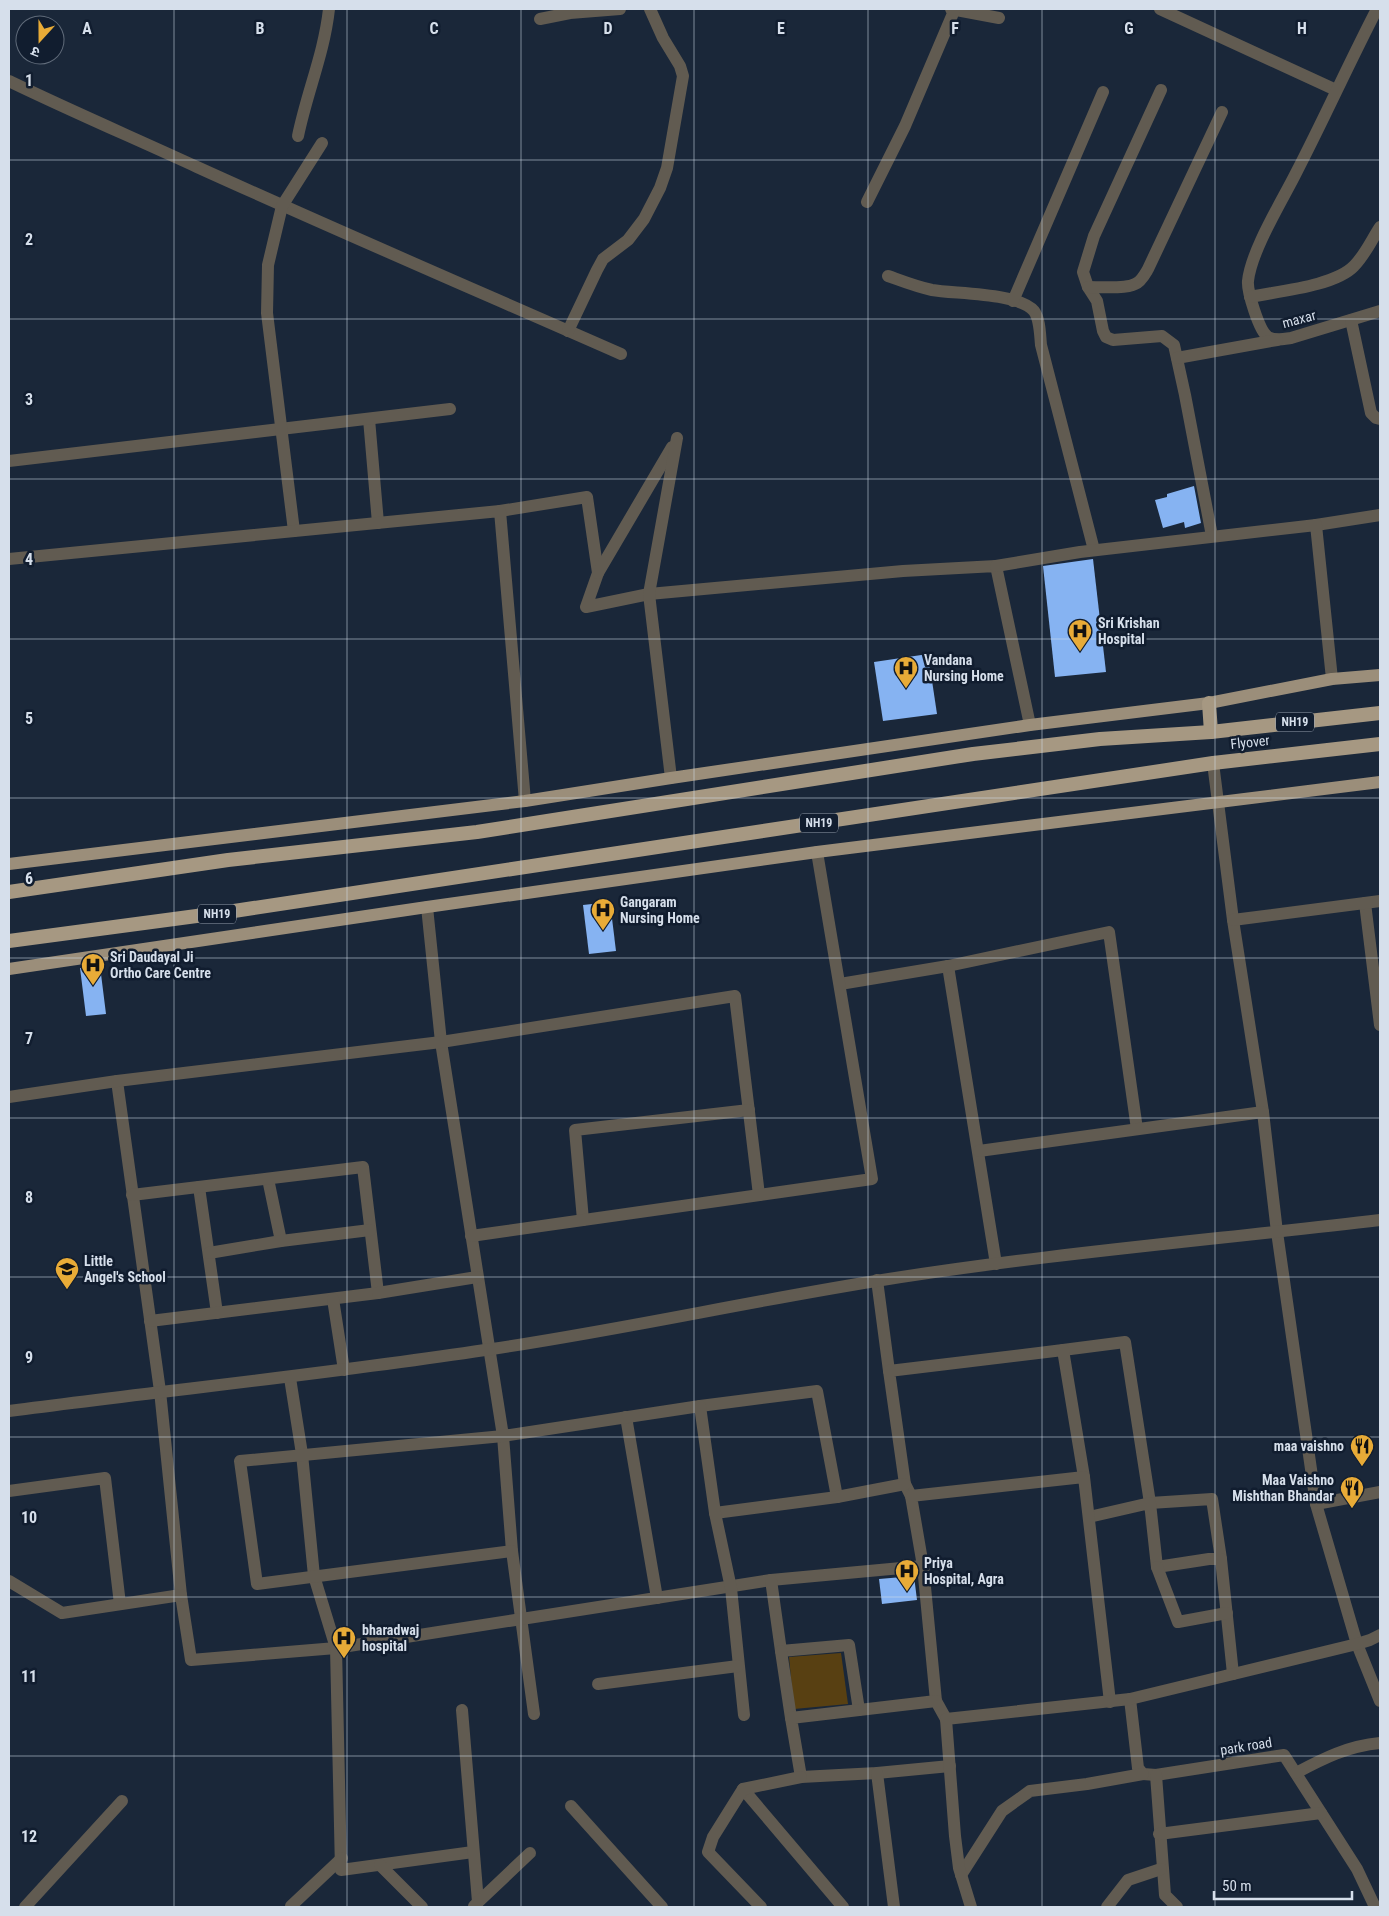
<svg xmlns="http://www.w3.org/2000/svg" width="1389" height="1916" viewBox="0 0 1389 1916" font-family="'Roboto Condensed','Noto Sans Devanagari',sans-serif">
<rect width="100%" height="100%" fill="#1a2739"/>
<path fill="#584012" d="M 841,1653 L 848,1704 L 794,1709 L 789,1657 Z"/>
<g fill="#86b3f2">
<path d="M 1194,486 L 1201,523 L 1185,528 L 1184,522 L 1163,528 L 1155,500 L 1167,497 L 1167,494 Z"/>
<path d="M 1093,559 L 1106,672 L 1055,677 L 1043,566 Z"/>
<path d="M 928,654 L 937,714 L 883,721 L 874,662 Z"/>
<path d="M 610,902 L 616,951 L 589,954 L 583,905 Z"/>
<path d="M 100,966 L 106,1014 L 86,1016 L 80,968 Z"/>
<path d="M 914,1576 L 917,1600 L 882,1604 L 879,1579 Z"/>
</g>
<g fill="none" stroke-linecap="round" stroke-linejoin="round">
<g stroke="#615b51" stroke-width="12">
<path d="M 951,9 L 999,18"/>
<path d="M 1160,9 L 1336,90"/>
<path d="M 1377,9 C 1349,63 1324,119 1296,173 C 1282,201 1251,251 1248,281 C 1247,291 1259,331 1268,337 C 1276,341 1283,339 1291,338 L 1380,311"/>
<path d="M 540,19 L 570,13 L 620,9"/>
<path d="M 9,81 C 71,111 134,138 197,167 C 338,231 480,292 621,354"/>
<path d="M 1161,90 L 1094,236 L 1083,272 L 1088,287 L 1097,301 L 1103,331 L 1106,337 L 1113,340 L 1162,336 L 1174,345 L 1185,395 L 1212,536"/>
<path d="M 298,136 C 307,92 324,54 329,9"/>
<path d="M 867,202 L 905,126 L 954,11"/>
<path d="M 888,276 C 902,281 917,287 932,290 C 955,294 1020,293 1034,311 C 1040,319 1040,335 1041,345 L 1094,550"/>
<path d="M 1088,287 C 1099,287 1126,289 1135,284 C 1141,282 1145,274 1148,269 L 1222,112"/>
<path d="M 1250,297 C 1279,291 1335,286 1354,266 C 1365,255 1372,239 1380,227"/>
<path d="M 1013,301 L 1103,92"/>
<path d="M 1351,320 L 1371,413 L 1376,418 L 1380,419"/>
<path d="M 568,331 L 597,270 L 603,259 L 628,240 L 644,219 L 660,188 L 667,168 L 683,76 L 680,66 L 663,38 L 650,9"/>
<path d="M 1177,358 L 1277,340"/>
<path d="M 369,419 L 378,523"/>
<path d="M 9,461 L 450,409"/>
<path d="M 500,511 L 587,497 L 598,573 L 586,607 L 649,594 L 903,571 L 996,566 L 1030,725"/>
<path d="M 1316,525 L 1380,515"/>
<path d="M 294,531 L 267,313 L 268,265 L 282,206 L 322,143"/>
<path d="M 9,559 L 500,511 L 525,801"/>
<path d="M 996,566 L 1080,552 L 1316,525 L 1332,679"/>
<path d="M 598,573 L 672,447"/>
<path d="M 1213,763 L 1233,920 L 1263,1112 L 1277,1232 L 1316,1504 L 1357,1644 L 1380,1701"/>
<path d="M 671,778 L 649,594 L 677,438"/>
<path d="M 1365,903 L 1380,1025"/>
<path d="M 427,907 L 441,1042 L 503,1436 L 512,1551 L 534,1714"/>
<path d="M 1233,920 L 1380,901"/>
<path d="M 948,966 L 996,1264"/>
<path d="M 840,984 L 948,966 L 1109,932 L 1137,1129"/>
<path d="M 117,1081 L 160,1391 L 181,1595 L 191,1660 L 336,1648 L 771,1580 L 923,1566"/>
<path d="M 9,1097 L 117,1081 L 441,1042 L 735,996 L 759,1195"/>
<path d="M 979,1151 L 1263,1112"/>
<path d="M 268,1179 L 281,1241"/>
<path d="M 199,1187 L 217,1313"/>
<path d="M 132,1195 L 363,1167 L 378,1293 L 150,1321"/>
<path d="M 583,1220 L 575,1130 L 749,1110"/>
<path d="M 471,1236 L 872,1179 L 817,852"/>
<path d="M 209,1253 L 281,1241 L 370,1230"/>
<path d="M 877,1280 L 889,1371"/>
<path d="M 378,1293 L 477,1277"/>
<path d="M 333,1299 L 344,1370"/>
<path d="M 1063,1350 L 1125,1342 L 1150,1503 L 1212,1499 L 1221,1559"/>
<path d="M 290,1378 L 302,1454 L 314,1576 L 336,1648 L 341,1870 L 473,1852"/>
<path d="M 700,1406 L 817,1391 L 837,1497"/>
<path d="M 9,1411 C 168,1390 327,1374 485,1350 C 616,1331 745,1302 876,1281 C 1043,1254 1212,1240 1380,1220"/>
<path d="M 626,1417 L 657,1598"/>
<path d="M 9,1491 L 105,1478 L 120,1604"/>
<path d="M 911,1496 L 905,1484 L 889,1371 L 1063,1350 L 1084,1477"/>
<path d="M 1316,1504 L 1380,1492"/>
<path d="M 715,1513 L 837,1497 L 905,1484"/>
<path d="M 1089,1517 L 1150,1503 L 1157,1567 L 1209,1559 L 1221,1559 L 1233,1674"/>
<path d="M 512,1551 L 257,1584 L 240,1461 L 503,1436 L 700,1406 L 715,1513 L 731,1588 L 744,1715"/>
<path d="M 1157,1567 L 1178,1622 L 1227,1613"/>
<path d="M 771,1580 L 781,1651 L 849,1645 L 859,1710"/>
<path d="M 9,1581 L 62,1613 L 181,1595"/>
<path d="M 781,1651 L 791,1718"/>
<path d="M 598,1684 L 738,1666"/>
<path d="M 1130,1699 L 1138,1768 L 1143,1774 L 1156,1775 L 1284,1755 L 1357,1869 L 1375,1907"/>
<path d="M 936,1701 L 923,1566 L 911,1496 L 1084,1477 L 1110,1702"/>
<path d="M 462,1710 L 478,1902"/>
<path d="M 946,1719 L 936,1701 L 791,1718 L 801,1777 L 877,1773 L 950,1766"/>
<path d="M 877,1773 L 894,1907"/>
<path d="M 1296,1773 C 1324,1758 1348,1746 1380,1743"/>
<path d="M 1156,1775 L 1165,1895 L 1177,1907"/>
<path d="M 743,1789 L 843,1907"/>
<path d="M 571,1806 L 662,1907"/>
<path d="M 1159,1834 L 1321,1813"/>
<path d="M 380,1865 L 422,1907"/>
<path d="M 961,1875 L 1002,1811 L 1030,1791 L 1087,1784 L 1143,1774"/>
<path d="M 474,1906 L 530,1853"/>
<path d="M 25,1907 L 122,1801"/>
<path d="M 292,1907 L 291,1906 L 342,1858"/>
<path d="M 761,1907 L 708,1852 L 713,1837 L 743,1789 L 801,1777"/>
<path d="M 971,1907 L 959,1868 L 955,1836 L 946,1719 L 1130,1699 L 1357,1644 L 1370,1640 L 1380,1635"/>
<path d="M 1107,1907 L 1128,1880 L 1161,1869"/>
</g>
<g stroke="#9b8e7a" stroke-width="12">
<path d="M 9,864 L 525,801 L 671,778 L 1030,725 L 1209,703 L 1332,679 L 1380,675"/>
<path d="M 9,969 L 427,907 L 817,852 L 1380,782"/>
</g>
<g stroke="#a69882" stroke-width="14">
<path d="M 1209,703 L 1211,732"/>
<path d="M 9,892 L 228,860 L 477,832 L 973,754 L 1100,739 L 1211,732 L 1380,713"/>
<path d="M 9,941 L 234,911 L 1213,763 L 1380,744"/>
</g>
</g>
<path fill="none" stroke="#d6dfeb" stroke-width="1" stroke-opacity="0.55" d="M 174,9 L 174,1907M 347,9 L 347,1907M 521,9 L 521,1907M 694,9 L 694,1907M 868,9 L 868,1907M 1042,9 L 1042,1907M 1215,9 L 1215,1907M 9,160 L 1380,160M 9,319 L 1380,319M 9,479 L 1380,479M 9,639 L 1380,639M 9,798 L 1380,798M 9,958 L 1380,958M 9,1118 L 1380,1118M 9,1277 L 1380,1277M 9,1437 L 1380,1437M 9,1597 L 1380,1597M 9,1756 L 1380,1756"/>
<defs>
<g id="hospital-pin" transform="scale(1.25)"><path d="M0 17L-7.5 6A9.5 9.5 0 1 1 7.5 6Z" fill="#e8ab37" stroke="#111d2f"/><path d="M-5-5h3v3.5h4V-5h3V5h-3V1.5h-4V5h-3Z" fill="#111"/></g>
<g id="school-pin" transform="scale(1.25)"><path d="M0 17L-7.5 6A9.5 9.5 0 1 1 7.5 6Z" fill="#e8ab37" stroke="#111d2f"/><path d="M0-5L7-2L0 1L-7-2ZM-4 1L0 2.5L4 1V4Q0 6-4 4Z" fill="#111"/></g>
<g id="restaurant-pin" transform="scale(1.25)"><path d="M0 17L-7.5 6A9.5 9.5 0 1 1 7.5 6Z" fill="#e8ab37" stroke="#111d2f"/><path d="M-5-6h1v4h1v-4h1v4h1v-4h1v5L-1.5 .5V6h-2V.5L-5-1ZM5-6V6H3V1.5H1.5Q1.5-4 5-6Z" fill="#111"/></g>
</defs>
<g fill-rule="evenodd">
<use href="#hospital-pin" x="1080" y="631"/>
<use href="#hospital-pin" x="906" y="668"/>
<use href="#hospital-pin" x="603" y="910"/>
<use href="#hospital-pin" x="93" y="965"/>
<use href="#school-pin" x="67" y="1269"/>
<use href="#restaurant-pin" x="1362" y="1446"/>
<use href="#restaurant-pin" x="1352" y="1488"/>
<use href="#hospital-pin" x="907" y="1571"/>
<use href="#hospital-pin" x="344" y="1638"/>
</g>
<g text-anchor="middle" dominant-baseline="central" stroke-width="5" stroke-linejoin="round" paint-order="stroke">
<g fill="#111d2f" stroke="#9ba5b3" stroke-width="1">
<rect x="1276" y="712.5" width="38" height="19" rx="4"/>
<rect x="800" y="813.5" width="38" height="19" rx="4"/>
<rect x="198" y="904.5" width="38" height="19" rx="4"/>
</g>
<g font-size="12" font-weight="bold" fill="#d6dfeb">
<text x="1295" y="722">NH19</text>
<text x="819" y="823">NH19</text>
<text x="217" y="914">NH19</text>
</g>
<g font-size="14" fill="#d6dfeb" stroke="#111d2f">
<text transform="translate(1299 319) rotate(-15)">maxar</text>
<text transform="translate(1250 742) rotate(-6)">Flyover</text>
<text transform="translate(1246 1746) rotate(-9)">park road</text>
</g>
<g font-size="14" font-weight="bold" fill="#d6dfeb" stroke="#111d2f" text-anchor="start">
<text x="1098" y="623">Sri Krishan<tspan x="1098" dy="16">Hospital</tspan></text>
<text x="924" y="660">Vandana<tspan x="924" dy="16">Nursing Home</tspan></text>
<text x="620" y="902">Gangaram<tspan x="620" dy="16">Nursing Home</tspan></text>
<text x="110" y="957">Sri Daudayal Ji<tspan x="110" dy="16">Ortho Care Centre</tspan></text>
<text x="84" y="1261">Little<tspan x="84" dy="16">Angel's School</tspan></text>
<text x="1344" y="1446" text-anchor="end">maa vaishno</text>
<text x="1334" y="1480" text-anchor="end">Maa Vaishno<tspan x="1334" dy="16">Mishthan Bhandar</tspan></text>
<text x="924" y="1563">Priya<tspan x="924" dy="16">Hospital, Agra</tspan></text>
<text x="362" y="1630">bharadwaj<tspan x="362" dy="16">hospital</tspan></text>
</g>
</g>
<g font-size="16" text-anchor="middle" font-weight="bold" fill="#d6dfeb" stroke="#111d2f" stroke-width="5" stroke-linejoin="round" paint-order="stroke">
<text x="87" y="34">A</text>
<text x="260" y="34">B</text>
<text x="434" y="34">C</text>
<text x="608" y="34">D</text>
<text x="781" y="34">E</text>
<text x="955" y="34">F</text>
<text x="1129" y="34">G</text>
<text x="1302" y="34">H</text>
<text x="29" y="86">1</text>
<text x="29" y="245">2</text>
<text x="29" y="405">3</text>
<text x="29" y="565">4</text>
<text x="29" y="724">5</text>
<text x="29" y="884">6</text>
<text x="29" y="1044">7</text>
<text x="29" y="1203">8</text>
<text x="29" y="1363">9</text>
<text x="29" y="1523">10</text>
<text x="29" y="1682">11</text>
<text x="29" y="1842">12</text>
</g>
<rect width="1389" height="1916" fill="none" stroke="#d6dfeb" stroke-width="20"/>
<g transform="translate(40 40) rotate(201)"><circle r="24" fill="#111d2f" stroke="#606b7a"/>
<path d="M0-4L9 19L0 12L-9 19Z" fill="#e8ab37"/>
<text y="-8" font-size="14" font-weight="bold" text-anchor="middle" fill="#d6dfeb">उ</text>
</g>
<path d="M1214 1891v8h138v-8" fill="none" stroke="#d6dfeb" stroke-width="2.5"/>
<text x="1222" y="1891" font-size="15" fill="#d6dfeb" stroke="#111d2f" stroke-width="4" paint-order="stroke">50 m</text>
</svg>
